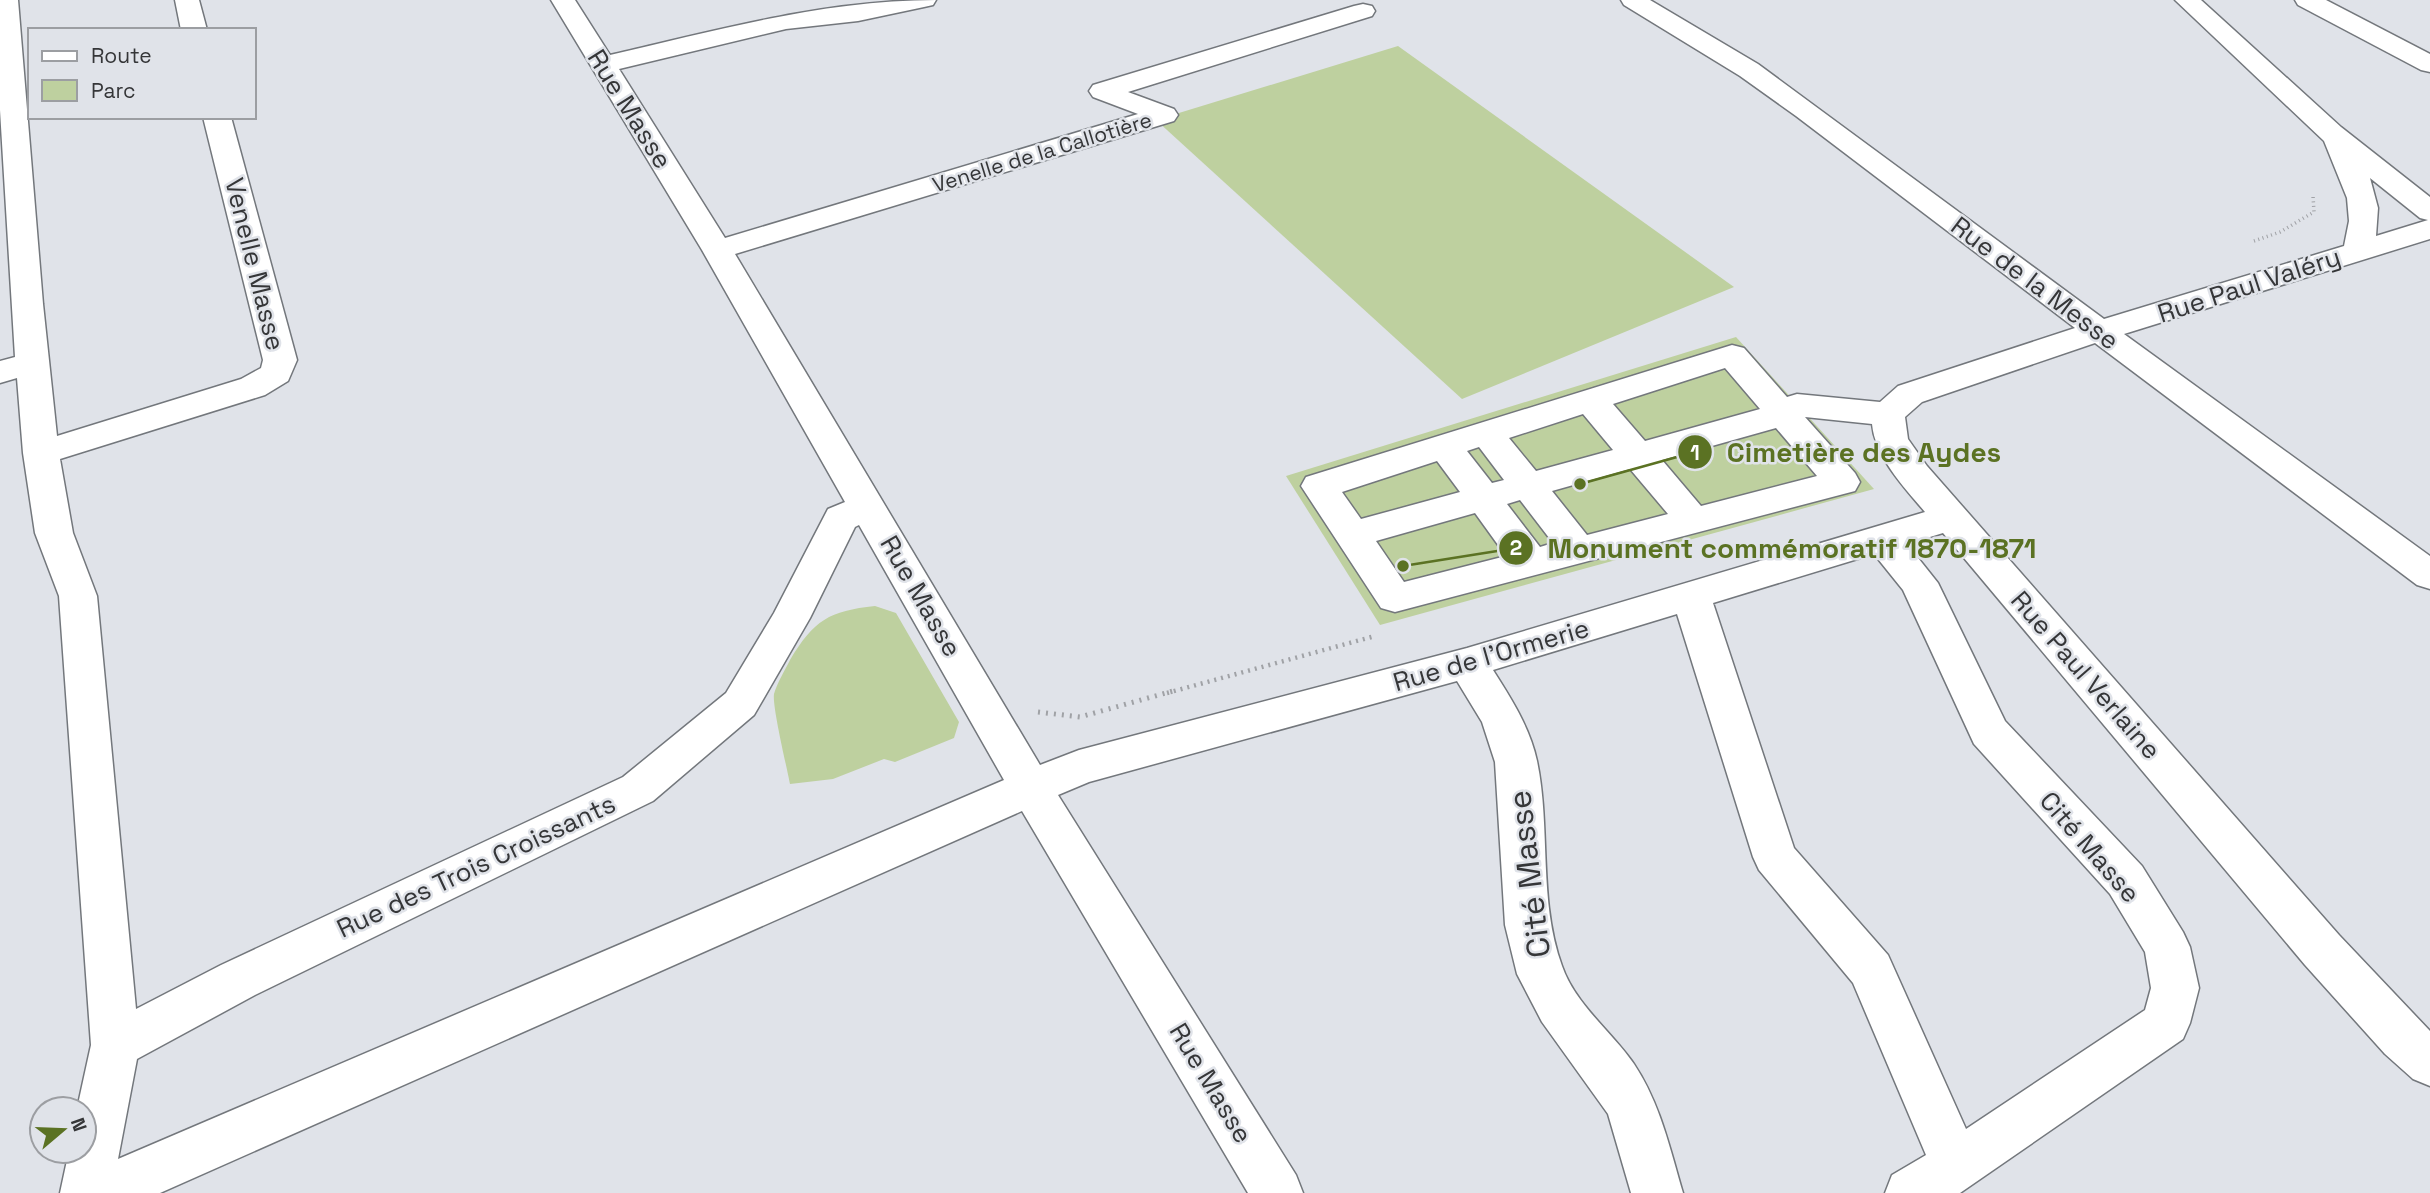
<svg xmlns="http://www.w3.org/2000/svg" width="2430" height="1193" viewBox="0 0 2430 1193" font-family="'Space Grotesk',sans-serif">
<rect width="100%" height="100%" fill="#e0e3e9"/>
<g fill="#bed09f">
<path d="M 1398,46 L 1734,287 L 1462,399 L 1156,120 Z"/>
<path d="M 1736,337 L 1874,489 L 1380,625 L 1286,476 Z"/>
<path d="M 875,606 L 896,613 L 959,722 L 954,738 L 895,762 L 884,759 L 833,779 L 790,784 C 787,768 772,706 774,694 C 777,683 785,670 790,660 C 814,620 829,611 875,606 Z"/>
</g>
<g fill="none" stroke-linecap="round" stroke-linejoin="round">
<g stroke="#73777c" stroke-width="3">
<g id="minor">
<path d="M 0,0 L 18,0 L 43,304 L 57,436 L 241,379 L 261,368 L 263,360 L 203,117 L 231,117 L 297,360 L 288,381 L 265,395 L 60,459 L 73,533 L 97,596 L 136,1009 L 221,965 L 623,777 L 726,693 L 774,613 L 828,509 L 845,502 L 702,250 L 551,0 L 575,0 L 610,55 C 718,30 825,0 936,0 L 933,5 L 924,7 L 858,21 L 786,29 L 619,69 L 725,238 L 1138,114 L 1093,97 L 1089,91 L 1093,85 L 1354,6 L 1363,4 L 1372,6 L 1375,11 L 1372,16 L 1128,92 L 1174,109 L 1178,115 L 1174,121 L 735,254 L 1040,765 L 1079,750 L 1467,648 L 1925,512 C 1904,487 1875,457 1872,424 L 1805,417 L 1855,473 L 1860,482 L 1855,491 L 1395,612 L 1381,608 L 1301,486 L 1306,477 L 1732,345 L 1744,348 L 1787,397 L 1797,394 L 1880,402 L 1898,386 L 2075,328 L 1796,116 L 1740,76 L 1624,5 L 1621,0 L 1650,0 L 1758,64 L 2104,319 L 2344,246 L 2349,221 L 2347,198 L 2324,141 L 2175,0 L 2201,0 L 2341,127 L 2430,197 L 2430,239 L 2124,334 L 2430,556 L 2430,589 L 2417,585 L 2095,343 L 1922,402 L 1905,417 L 1908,439 L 1927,466 L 2339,935 L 2430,1031 L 2430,1086 L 2413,1079 L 2385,1054 L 2305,965 L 1943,533 L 1907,544 L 1938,583 L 2005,721 L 2142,866 L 2183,932 L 2190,947 L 2199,988 L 2190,1023 L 2183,1039 L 1960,1193 L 1885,1193 L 1892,1175 L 1926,1155 L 1853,983 L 1759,870 L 1753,857 L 1677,614 L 1493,670 C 1511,698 1530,728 1537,761 C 1551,828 1538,900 1562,966 C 1575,1004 1612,1032 1634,1064 C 1660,1103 1670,1149 1683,1193 L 1631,1193 L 1608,1114 L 1542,1022 L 1517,974 L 1505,925 L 1495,762 L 1482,722 L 1457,681 L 1089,782 L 1058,795 L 1296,1175 L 1303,1193 L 1248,1193 L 1022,811 L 160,1193 L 60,1193 L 69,1151 L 84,1151 L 84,1109 L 77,1109 L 91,1045 L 59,596 L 35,533 L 23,453 L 17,378 L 0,383 L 0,361 L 15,357 L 0,110 ZM 2370,178 L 2420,218 L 2428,220 L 2376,236 L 2378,208 ZM 1725,368 L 1760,409 L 1645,441 L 1613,404 ZM 1583,414 L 1613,450 L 1536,471 L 1509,438 ZM 1776,428 L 1817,476 L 1701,506 L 1662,460 ZM 1479,447 L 1504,480 L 1492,483 L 1467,451 ZM 1437,461 L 1460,492 L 1361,519 L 1342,492 ZM 1630,469 L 1668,514 L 1587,535 L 1552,491 ZM 1520,500 L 1553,543 L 1540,547 L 1507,504 ZM 1475,513 L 1506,556 L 1404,582 L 1376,541 ZM 859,525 L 1004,780 L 118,1159 L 137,1059 L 255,995 L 653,801 L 754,715 L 810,618 L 855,527 ZM 1874,554 L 1903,590 L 1974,744 L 2110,894 L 2145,952 L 2151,988 L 2145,1010 L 1966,1129 L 1888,955 L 1794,848 L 1713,603 Z"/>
<path d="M 175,0 L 199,0 L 207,30 L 181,30 Z"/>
<path d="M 2295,0 L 2326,0 L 2430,54 L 2430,72 L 2421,70 L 2298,5 Z"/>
</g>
</g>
<path stroke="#a0a2a6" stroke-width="3.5" stroke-dasharray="1 3.5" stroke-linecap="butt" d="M 2254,241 L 2280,232 L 2314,212 L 2313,196"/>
<path stroke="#a0a2a6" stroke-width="4.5" stroke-dasharray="2 5" stroke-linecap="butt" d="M 1167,693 L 1375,636"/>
<path stroke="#a0a2a6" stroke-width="5" stroke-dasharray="2 6" stroke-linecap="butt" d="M 1038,712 L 1080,717 L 1173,691"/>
<use href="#minor" fill="#fff" fill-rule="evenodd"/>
</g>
<g text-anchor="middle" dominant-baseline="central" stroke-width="5" stroke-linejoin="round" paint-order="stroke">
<g font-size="21" fill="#353638" stroke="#e0e3e9">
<text transform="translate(1042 152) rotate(-17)">Venelle de la Callotière</text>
</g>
<g font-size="26" fill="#353638" stroke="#e0e3e9">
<text transform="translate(630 109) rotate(58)">Rue Masse</text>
<text transform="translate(255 264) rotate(76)">Venelle Masse</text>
<text transform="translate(2035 283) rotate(37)">Rue de la Messe</text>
<text transform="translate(2249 285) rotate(-18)">Rue Paul Valéry</text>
<text transform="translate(921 596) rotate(60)">Rue Masse</text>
<text transform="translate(1491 655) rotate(-16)">Rue de l'Ormerie</text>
<text transform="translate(2086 675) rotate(49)">Rue Paul Verlaine</text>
<text transform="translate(2090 847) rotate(49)">Cité Masse</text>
<text transform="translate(476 866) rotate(-25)">Rue des Trois Croissants</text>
<text transform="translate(1211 1083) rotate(59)">Rue Masse</text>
</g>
<g font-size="32" fill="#353638" stroke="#e0e3e9">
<text transform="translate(1529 874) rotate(-97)">Cité Masse</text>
</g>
</g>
<path fill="none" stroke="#5b7223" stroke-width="2.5" d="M1580 484L1695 452M1403 566L1516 548"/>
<g fill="#5b7223" stroke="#e0e3e9" stroke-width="2.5">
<circle cx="1580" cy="484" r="7"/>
<circle cx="1403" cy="566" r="7"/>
<circle cx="1695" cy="452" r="18"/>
<circle cx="1516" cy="548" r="18"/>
</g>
<g font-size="21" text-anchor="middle" font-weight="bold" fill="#fff">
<text x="1695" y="460">1</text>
<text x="1516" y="555">2</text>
</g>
<g font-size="28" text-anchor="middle" font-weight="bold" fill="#5b7223" stroke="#e0e3e9" stroke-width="5" stroke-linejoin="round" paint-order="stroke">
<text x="1864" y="462">Cimetière des Aydes</text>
<text x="1792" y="558">Monument commémoratif 1870-1871</text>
</g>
<rect x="28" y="28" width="228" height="91" fill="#e0e3e9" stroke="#9c9ea2" stroke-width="2"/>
<rect x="42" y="51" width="35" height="10" fill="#ffffff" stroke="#9c9ea2" stroke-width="2"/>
<text x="91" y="63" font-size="21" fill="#353638">Route</text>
<rect x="42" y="80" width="35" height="21" fill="#bed09f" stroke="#9c9ea2" stroke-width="2"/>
<text x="91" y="98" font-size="21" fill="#353638">Parc</text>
<g transform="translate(63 1130) rotate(71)"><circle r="33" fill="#e0e3e9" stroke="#9c9ea2" stroke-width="2"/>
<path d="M0-5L12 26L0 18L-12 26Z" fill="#5b7223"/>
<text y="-10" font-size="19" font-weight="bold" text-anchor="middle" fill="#353638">N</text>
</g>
</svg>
